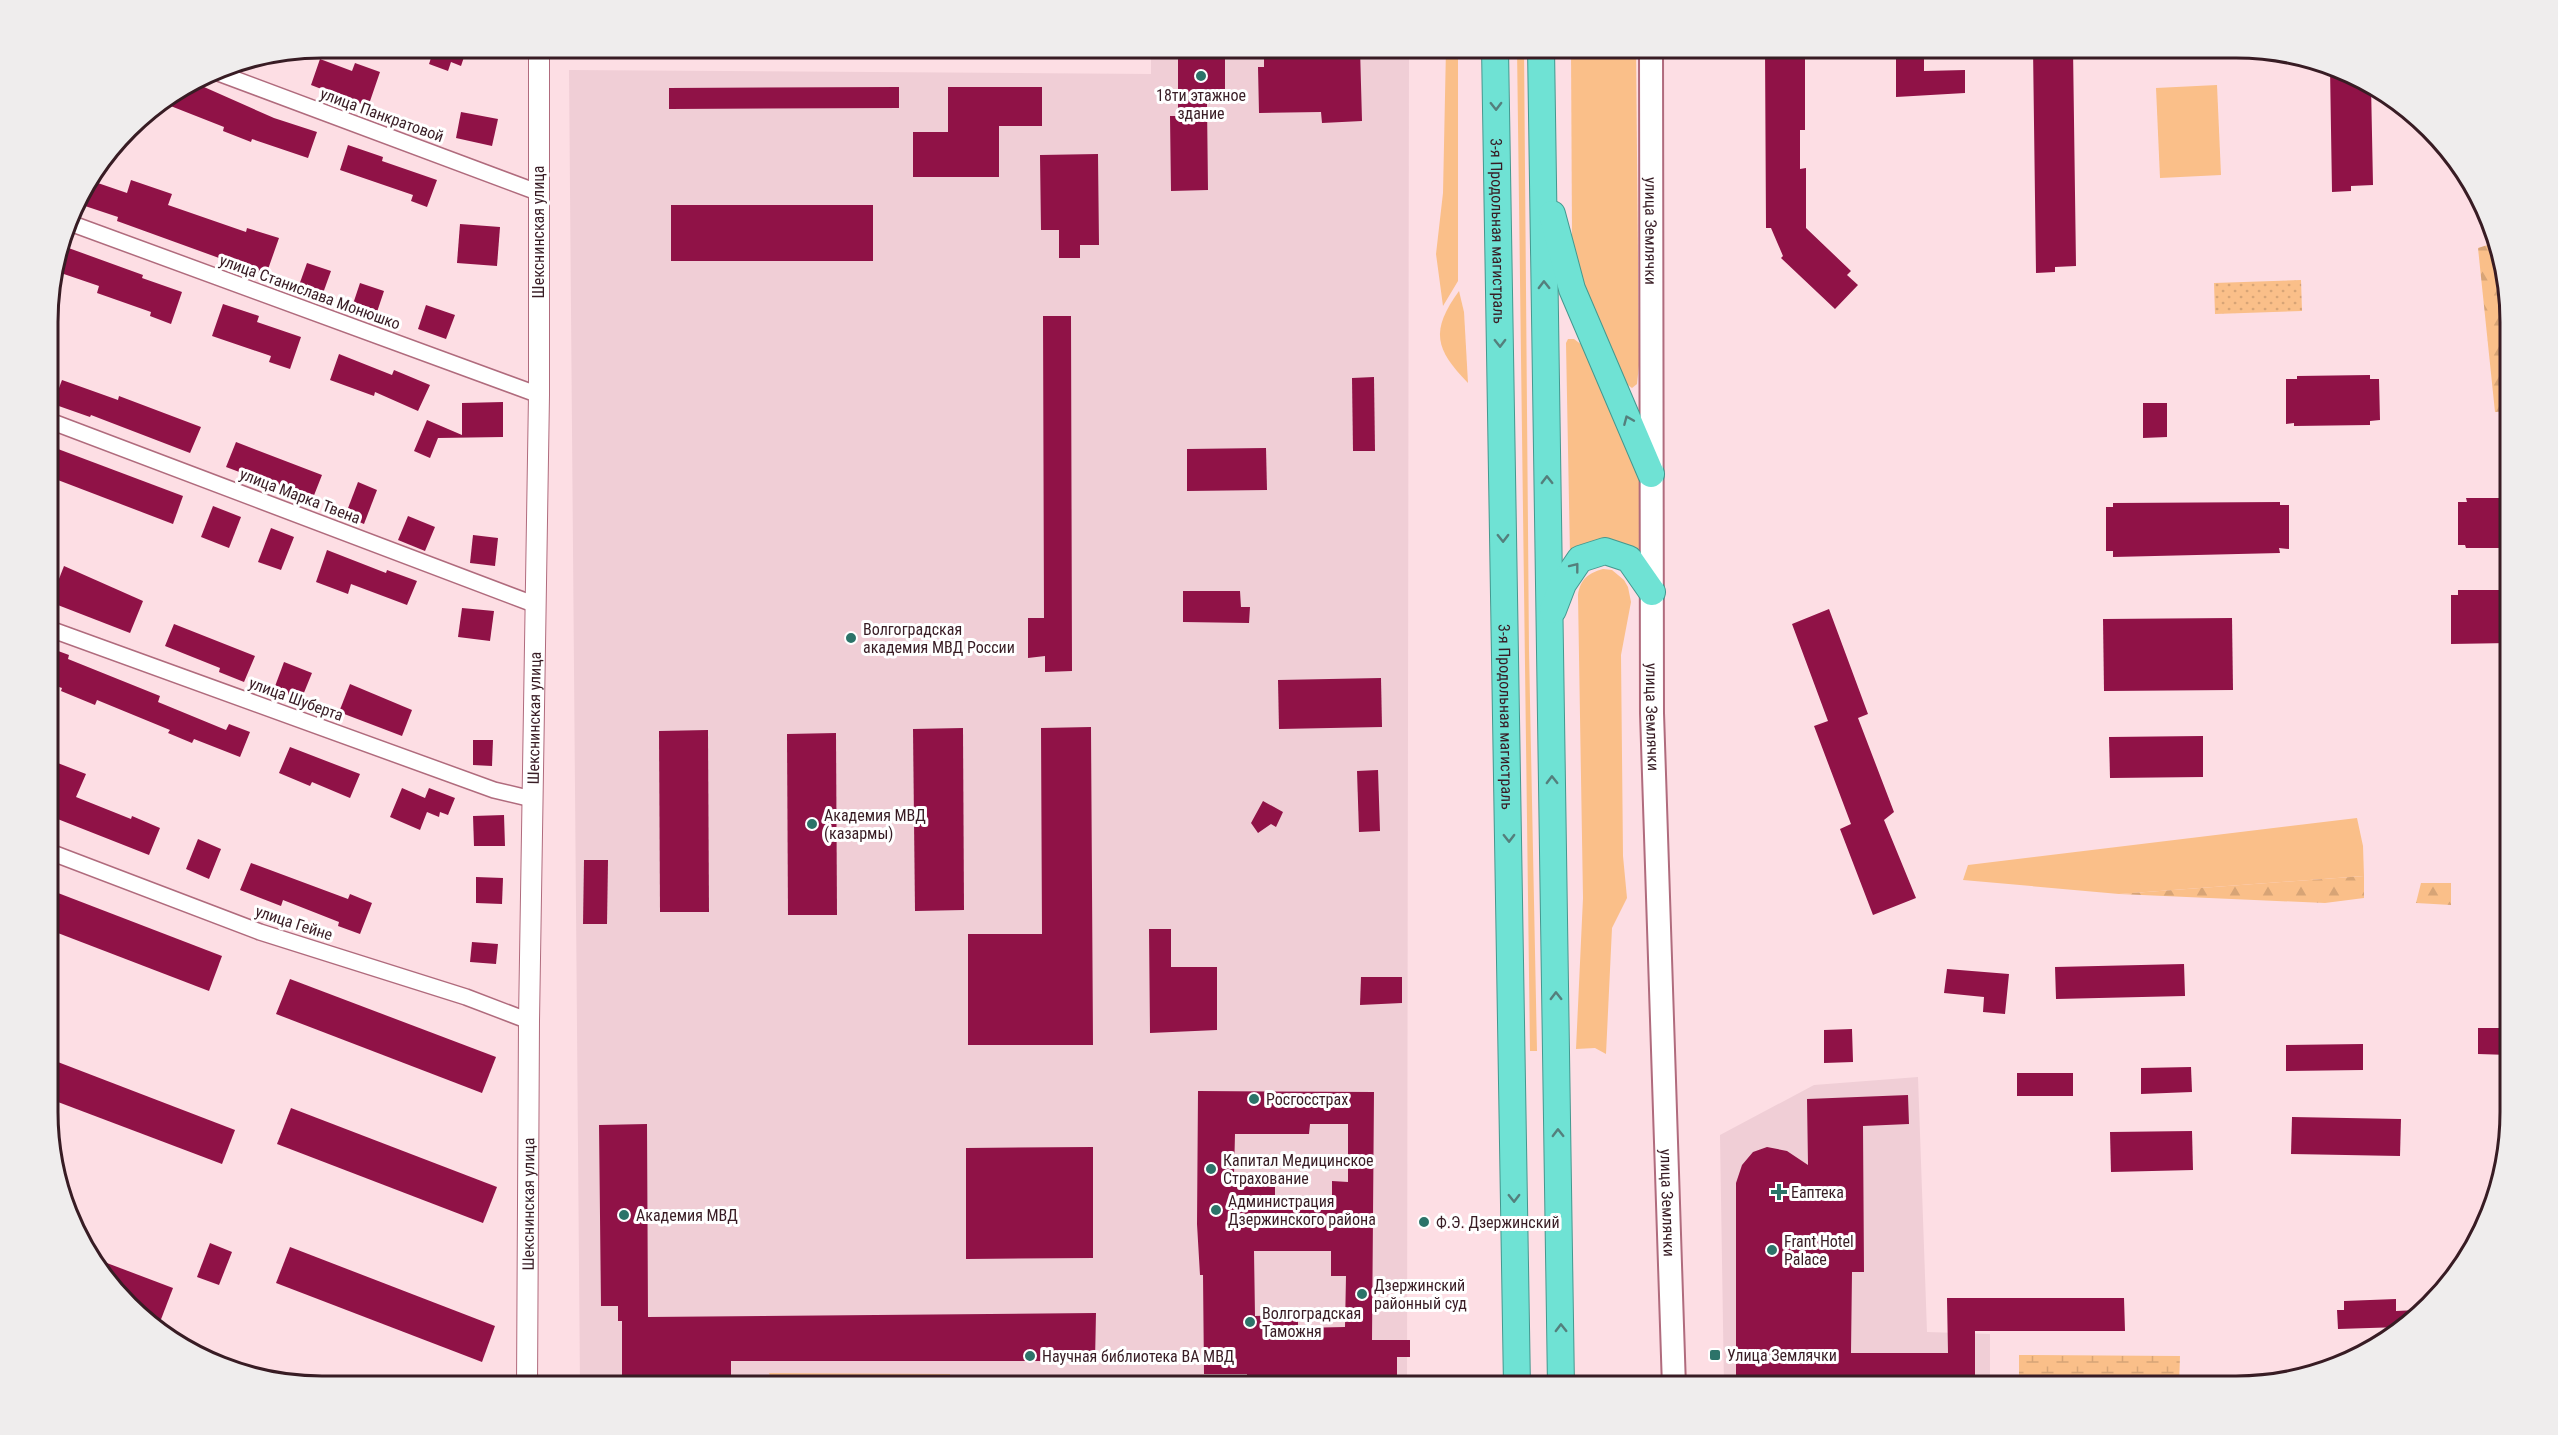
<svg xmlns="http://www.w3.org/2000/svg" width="2558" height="1435" viewBox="0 0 2558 1435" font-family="'Roboto Condensed',sans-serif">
<defs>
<pattern id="forest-firs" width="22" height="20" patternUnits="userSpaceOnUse" patternTransform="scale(1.5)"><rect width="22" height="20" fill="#fabf89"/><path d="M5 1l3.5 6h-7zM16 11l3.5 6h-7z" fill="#d7a476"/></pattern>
<pattern id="wetland-marsh" width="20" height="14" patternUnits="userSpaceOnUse" patternTransform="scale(1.5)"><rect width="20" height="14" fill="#fabf89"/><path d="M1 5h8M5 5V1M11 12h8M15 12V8" fill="none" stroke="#d7a476"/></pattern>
<pattern id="park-dots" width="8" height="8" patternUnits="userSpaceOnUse" patternTransform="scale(1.5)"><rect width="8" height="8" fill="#fabf89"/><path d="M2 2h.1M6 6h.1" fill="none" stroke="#d7a476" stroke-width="1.8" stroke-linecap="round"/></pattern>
</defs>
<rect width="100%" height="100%" fill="#fddee4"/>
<g fill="#f0ced6">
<path d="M 1151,48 L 1409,48 L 1407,1387 L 580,1387 L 569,70 L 1151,74 Z"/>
<path d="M 1918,1077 L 1927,1332 L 1990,1334 L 1990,1387 L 1724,1387 L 1720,1135 L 1814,1085 Z"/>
</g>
<g fill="#fabf89">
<path d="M 1446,48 L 1458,48 L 1458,281 L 1443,306 L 1436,254 L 1443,193 Z"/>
<path d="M 1517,48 L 1524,48 L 1529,651 L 1537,1051 L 1530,1051 Z"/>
<path d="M 1571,48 L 1636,48 L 1639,365 L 1637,384 L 1632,388 L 1625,383 L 1575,274 L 1572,236 Z"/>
<path d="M 2217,85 L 2221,175 L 2160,178 L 2156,88 Z"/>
<path d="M 1459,291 L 1464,312 L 1468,383 C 1435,349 1430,331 1459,291 Z"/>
<path d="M 1568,339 L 1574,339 L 1582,345 L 1636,466 L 1642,484 L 1641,560 L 1595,541 L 1583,544 L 1570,555 L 1566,343 Z"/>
<path d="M 1603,569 L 1612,570 L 1624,580 L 1628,587 L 1631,602 L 1621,655 L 1623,856 L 1627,898 L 1612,928 L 1606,1054 L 1595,1048 L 1576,1049 L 1583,898 L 1578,595 C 1580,579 1589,573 1603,569 Z"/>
<path d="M 2357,818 L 2363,846 L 2364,876 L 2119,894 L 1963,880 L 1968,865 Z"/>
<path d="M 769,1373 L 950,1374 L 950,1387 L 810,1387 L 771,1378 Z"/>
</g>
<g fill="url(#forest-firs)">
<path d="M 2497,242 L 2509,304 L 2509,411 L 2495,412 L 2478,248 Z"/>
<path d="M 2364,876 L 2364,898 L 2325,903 L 2119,894 Z"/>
<path d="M 2421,883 L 2451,883 L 2451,905 L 2416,903 Z"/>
</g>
<path fill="url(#wetland-marsh)" d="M 2019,1355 L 2180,1356 L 2179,1386 L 2019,1386 Z"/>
<path fill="url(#park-dots)" d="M 2301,280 L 2302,311 L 2215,314 L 2214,283 Z"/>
<g fill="#901247" fill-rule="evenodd">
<path d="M 418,48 L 467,48 L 461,66 L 451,62 L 448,71 L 429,64 L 432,55 L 418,50 Z"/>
<path d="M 1178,48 L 1225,48 L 1225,98 L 1211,98 L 1211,104 L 1207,104 L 1208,190 L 1171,191 L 1170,116 L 1178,116 Z"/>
<path d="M 1264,48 L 1360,48 L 1362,121 L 1322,123 L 1321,112 L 1259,113 L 1258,67 L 1264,67 Z"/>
<path d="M 1765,48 L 1805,48 L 1805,130 L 1800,130 L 1800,169 L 1806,168 L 1806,228 L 1851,271 L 1847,275 L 1858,285 L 1835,309 L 1781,258 L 1783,256 L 1771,228 L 1766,228 Z"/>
<path d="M 1896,48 L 1924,48 L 1924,71 L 1965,70 L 1965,93 L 1896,97 Z"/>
<path d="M 2033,48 L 2073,48 L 2076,266 L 2055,267 L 2055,272 L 2036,273 Z"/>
<path d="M 320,59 L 352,71 L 355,63 L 380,72 L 368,107 L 311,85 Z"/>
<path d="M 2330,67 L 2371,84 L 2373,185 L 2351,186 L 2351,191 L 2332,192 Z"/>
<path d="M 195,83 L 274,118 L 317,132 L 308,158 L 252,139 L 251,142 L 223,131 L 224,127 L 163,103 Z"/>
<path d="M 899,87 L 899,108 L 669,109 L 669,88 Z"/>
<path d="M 948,87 L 1042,87 L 1042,126 L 999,126 L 999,177 L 913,177 L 913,132 L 948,132 Z"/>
<path d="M 461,112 L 498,119 L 492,146 L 456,138 Z"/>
<path d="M 348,145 L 383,157 L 382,161 L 437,180 L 427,207 L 411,201 L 413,195 L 340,170 Z"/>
<path d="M 1098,154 L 1099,245 L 1080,245 L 1080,258 L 1059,258 L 1059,230 L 1041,230 L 1040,155 Z"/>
<path d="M 131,180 L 172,194 L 168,205 L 246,232 L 247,228 L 279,238 L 266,275 L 117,221 L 118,217 L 76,203 L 92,181 L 127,193 Z"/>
<rect x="671" y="205" width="202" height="56"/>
<path d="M 460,224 L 500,227 L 497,266 L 457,263 Z"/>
<path d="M 63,246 L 143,275 L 142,278 L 182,292 L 171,324 L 150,316 L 151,312 L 97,293 L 99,286 L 55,271 Z"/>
<path d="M 307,263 L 331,271 L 322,296 L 298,288 Z"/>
<path d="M 360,283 L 384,291 L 376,315 L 352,307 Z"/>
<path d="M 223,304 L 259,316 L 257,322 L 301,337 L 290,369 L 269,362 L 271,356 L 212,336 Z"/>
<path d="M 426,305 L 455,315 L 446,339 L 418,329 Z"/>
<path d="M 1043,316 L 1071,316 L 1072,671 L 1045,672 L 1045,656 L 1028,658 L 1028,618 L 1044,618 Z"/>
<path d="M 339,354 L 392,375 L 394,370 L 430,385 L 418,411 L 375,392 L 374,396 L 330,380 Z"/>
<path d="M 2370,375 L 2370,379 L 2379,379 L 2380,420 L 2370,421 L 2370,425 L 2294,426 L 2294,423 L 2286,424 L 2286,379 L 2297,379 L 2297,376 Z"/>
<path d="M 1374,377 L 1375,451 L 1353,451 L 1352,378 Z"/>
<path d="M 62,380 L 118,400 L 119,396 L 201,427 L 190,453 L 91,415 L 90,417 L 53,404 Z"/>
<path d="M 503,402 L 503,437 L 438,438 L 430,458 L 414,451 L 427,420 L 462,435 L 462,403 Z"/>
<path d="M 2143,403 L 2167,403 L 2167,437 L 2143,438 Z"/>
<path d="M 236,442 L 322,475 L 311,503 L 284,493 L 285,489 L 226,467 Z"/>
<path d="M 50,446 L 183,496 L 173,524 L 50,477 Z"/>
<path d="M 1266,448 L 1267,490 L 1187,491 L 1187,449 Z"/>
<path d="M 358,482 L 377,490 L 364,524 L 345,516 Z"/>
<path d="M 2466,498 L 2509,498 L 2509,548 L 2466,548 L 2465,545 L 2458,545 L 2458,502 L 2467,502 Z"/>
<path d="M 2280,502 L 2280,505 L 2289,505 L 2289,549 L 2279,548 L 2280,553 L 2113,557 L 2113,551 L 2106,551 L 2106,507 L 2113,507 L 2113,503 Z"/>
<path d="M 213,506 L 241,517 L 229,548 L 201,537 Z"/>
<path d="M 408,516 L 435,527 L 425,551 L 398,540 Z"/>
<path d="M 271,528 L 294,537 L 281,570 L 258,562 Z"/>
<path d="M 473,535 L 498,538 L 495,566 L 470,563 Z"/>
<path d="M 327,550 L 386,573 L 387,570 L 417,581 L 407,605 L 351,584 L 348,594 L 316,582 Z"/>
<path d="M 64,566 L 143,601 L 130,633 L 50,602 Z"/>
<path d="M 2458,590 L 2509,590 L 2509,643 L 2451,644 L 2451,595 L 2458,595 Z"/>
<path d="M 1183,591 L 1240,591 L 1241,607 L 1250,607 L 1249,623 L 1183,622 Z"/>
<path d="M 462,608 L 494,611 L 490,641 L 458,637 Z"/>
<path d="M 1829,609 L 1868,714 L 1858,718 L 1894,812 L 1884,820 L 1916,898 L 1873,915 L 1840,829 L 1851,824 L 1814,726 L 1828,721 L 1792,624 Z"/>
<path d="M 2232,618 L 2233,690 L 2104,691 L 2103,619 Z"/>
<path d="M 174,624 L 255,656 L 244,682 L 219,672 L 220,668 L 165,646 Z"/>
<path d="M 50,648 L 69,655 L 68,659 L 160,696 L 158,702 L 226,730 L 229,724 L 250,732 L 240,757 L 194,739 L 192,743 L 168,733 L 170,730 L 97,700 L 95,705 L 61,691 L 62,688 L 50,684 Z"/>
<path d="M 284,662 L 312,673 L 301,700 L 274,689 Z"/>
<path d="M 1381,678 L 1382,727 L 1279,729 L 1278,680 Z"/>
<path d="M 350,684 L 412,710 L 402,736 L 339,712 Z"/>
<path d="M 1091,727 L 1093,1045 L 968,1045 L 968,934 L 1042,934 L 1041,728 Z"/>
<path d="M 963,728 L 964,910 L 915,911 L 913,729 Z"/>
<path d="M 708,730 L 709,912 L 660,912 L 659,731 Z"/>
<path d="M 836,733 L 837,915 L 788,915 L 787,734 Z"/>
<path d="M 2203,736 L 2203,777 L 2110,778 L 2109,737 Z"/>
<path d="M 473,740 L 493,740 L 492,766 L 473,765 Z"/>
<path d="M 290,747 L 360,774 L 350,798 L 312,782 L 310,786 L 279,773 Z"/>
<path d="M 50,760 L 86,774 L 76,797 L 131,819 L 132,816 L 160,828 L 149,855 L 50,816 Z"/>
<path d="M 1378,770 L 1380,831 L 1359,832 L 1357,771 Z"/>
<path d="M 402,788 L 425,798 L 429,788 L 455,798 L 448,815 L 440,812 L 439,817 L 427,812 L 420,830 L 390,817 Z"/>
<path d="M 1263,801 L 1283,812 L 1276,827 L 1271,824 L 1258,833 L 1251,823 Z"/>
<path d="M 504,815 L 505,846 L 474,846 L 473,816 Z"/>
<path d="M 198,839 L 221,849 L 209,879 L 186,869 Z"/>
<path d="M 584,860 L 608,860 L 607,924 L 583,924 Z"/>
<path d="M 251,863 L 348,899 L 350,894 L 372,903 L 360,934 L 338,926 L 339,922 L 283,900 L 281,906 L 240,890 Z"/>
<path d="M 476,877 L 503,878 L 502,904 L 476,903 Z"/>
<path d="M 58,893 L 222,956 L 209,991 L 50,930 L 50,912 Z"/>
<path d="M 1149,929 L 1171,929 L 1171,967 L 1217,967 L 1217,1030 L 1150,1033 Z"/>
<path d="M 472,942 L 498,944 L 496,964 L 470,962 Z"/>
<path d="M 2184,964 L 2185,996 L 2056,999 L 2055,967 Z"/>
<path d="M 1947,969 L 2009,974 L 2005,1014 L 1983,1012 L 1984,997 L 1944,993 Z"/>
<path d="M 1361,977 L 1402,977 L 1402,1003 L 1360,1005 Z"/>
<path d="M 290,979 L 496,1057 L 482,1093 L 276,1014 Z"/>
<path d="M 2478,1028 L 2509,1028 L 2509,1055 L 2478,1054 Z"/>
<path d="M 1852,1029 L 1853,1062 L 1824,1063 L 1824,1030 Z"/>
<path d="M 2363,1044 L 2363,1070 L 2286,1071 L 2286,1045 Z"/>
<path d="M 50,1059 L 235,1130 L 222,1164 L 50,1099 Z"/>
<path d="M 2191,1067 L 2192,1092 L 2141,1094 L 2141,1068 Z"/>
<rect x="2017" y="1073" width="56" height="23"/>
<path d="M 1198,1091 L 1374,1092 L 1372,1340 L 1410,1340 L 1410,1357 L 1397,1357 L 1397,1375 L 1307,1376 L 1307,1387 L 1247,1387 L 1247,1374 L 1204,1374 L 1203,1275 L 1200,1275 L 1197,1224 ZM 1310,1124 L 1348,1124 L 1348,1182 L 1332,1181 L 1332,1210 L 1275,1210 L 1275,1175 L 1234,1174 L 1235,1134 L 1309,1134 ZM 1254,1251 L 1331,1251 L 1331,1276 L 1346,1276 L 1345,1327 L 1298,1328 L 1298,1315 L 1255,1316 Z"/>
<path d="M 1908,1095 L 1909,1124 L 1863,1126 L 1864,1272 L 1852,1272 L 1851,1353 L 1948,1353 L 1947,1298 L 2124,1298 L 2125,1331 L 1975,1331 L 1975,1387 L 1736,1387 L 1736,1183 L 1742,1165 L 1753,1152 L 1767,1147 L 1787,1151 L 1808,1165 L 1807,1099 Z"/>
<path d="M 291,1108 L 497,1187 L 483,1223 L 277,1144 Z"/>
<path d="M 2292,1117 L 2401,1119 L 2400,1156 L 2291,1154 Z"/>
<path d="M 647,1124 L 648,1317 L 1096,1313 L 1095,1361 L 731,1361 L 731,1387 L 622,1387 L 622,1321 L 618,1321 L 618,1306 L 601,1306 L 599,1125 Z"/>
<path d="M 2192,1131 L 2193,1170 L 2111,1172 L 2110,1132 Z"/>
<path d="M 1093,1147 L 1093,1258 L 966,1259 L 966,1148 Z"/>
<path d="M 210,1243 L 232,1252 L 219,1285 L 197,1277 Z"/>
<path d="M 290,1247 L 495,1326 L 482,1362 L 276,1283 Z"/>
<path d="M 91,1257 L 173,1288 L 160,1322 L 151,1318 L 94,1265 Z"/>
<path d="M 2396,1299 L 2396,1311 L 2417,1310 L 2401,1327 L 2338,1329 L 2337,1310 L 2344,1310 L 2344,1301 Z"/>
</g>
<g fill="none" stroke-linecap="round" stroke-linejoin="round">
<g stroke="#b06b7d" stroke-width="18">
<g id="minor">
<path d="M 213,71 L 537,192"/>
<path d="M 70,223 L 539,395"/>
<path d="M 50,421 L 536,605"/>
<path d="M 50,629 L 494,790 L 532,799"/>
<path d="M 50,852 L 260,932 L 466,997 L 529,1021"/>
</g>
</g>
<g stroke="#b06b7d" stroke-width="22">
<g id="tertiary">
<path id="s1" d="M 527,1387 L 529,1021 L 539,395 L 539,48"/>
</g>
</g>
<g stroke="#b06b7d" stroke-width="26">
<g id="secondary">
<path id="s2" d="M 1651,48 L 1652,713 L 1674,1387"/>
</g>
</g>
<g stroke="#44988f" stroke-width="28">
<g id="trunk">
<path id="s3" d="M 1495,48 L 1517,1387"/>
<path d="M 1541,48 L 1561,1387"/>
<path d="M 1552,214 L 1572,289 L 1651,474"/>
<path d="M 1553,610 L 1563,584 L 1580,559 L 1605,551 L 1629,559 L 1652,592"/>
</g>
</g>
<use href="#minor" stroke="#fff" stroke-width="15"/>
<use href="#tertiary" stroke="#fff" stroke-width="20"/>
<use href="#secondary" stroke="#fff" stroke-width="22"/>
<use href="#trunk" stroke="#6fe2d4" stroke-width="26"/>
</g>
<defs><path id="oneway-chevron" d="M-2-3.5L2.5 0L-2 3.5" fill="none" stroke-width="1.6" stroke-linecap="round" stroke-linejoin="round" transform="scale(1.5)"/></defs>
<g stroke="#547f7c">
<use href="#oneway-chevron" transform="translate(1496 106) rotate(89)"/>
<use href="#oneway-chevron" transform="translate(1544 285) rotate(-91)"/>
<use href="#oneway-chevron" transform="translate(1500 343) rotate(89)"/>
<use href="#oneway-chevron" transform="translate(1628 420) rotate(-113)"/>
<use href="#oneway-chevron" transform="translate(1547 480) rotate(-91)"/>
<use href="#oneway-chevron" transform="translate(1503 538) rotate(89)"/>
<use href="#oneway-chevron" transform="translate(1575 567) rotate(-52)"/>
<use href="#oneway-chevron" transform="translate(1552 780) rotate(-91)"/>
<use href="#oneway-chevron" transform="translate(1509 838) rotate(89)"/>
<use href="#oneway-chevron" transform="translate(1556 996) rotate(-91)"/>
<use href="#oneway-chevron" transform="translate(1558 1133) rotate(-91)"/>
<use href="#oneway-chevron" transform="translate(1514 1198) rotate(89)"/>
<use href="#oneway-chevron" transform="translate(1561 1328) rotate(-91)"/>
</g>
<g fill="#2c7369" stroke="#fff" stroke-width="2">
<circle cx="1201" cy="76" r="6"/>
<circle cx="851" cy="638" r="6"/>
<circle cx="812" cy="824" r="6"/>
<circle cx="1254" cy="1099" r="6"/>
<circle cx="1211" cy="1169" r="6"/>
<path d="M1776 1183h6v6h6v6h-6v6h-6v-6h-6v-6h6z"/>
<circle cx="1216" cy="1210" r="6"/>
<circle cx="624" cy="1215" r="6"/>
<circle cx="1424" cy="1222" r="6"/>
<circle cx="1772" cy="1250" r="6"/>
<circle cx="1362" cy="1294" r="6"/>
<circle cx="1250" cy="1322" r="6"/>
<rect x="1709" y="1349" width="12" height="12" rx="3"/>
<circle cx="1030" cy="1356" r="6"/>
</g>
<g text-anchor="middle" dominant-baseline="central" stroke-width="6" stroke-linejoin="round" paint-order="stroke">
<g font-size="16" fill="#381c24" stroke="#fff" text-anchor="start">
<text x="1201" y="95" text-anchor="middle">18ти этажное<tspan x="1201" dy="18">здание</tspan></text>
<text x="863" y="629">Волгоградская<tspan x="863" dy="18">академия МВД России</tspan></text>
<text x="824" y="815">Академия МВД<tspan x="824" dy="18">(казармы)</tspan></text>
<text x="1266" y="1099">Росгосстрах</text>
<text x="1223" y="1160">Капитал Медицинское<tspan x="1223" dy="18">Страхование</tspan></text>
<text x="1791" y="1192">Еаптека</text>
<text x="1228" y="1201">Администрация<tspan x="1228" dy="18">Дзержинского района</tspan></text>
<text x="636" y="1215">Академия МВД</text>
<text x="1436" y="1222">Ф.Э. Дзержинский</text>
<text x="1784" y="1241">Frant Hotel<tspan x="1784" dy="18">Palace</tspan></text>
<text x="1374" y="1285">Дзержинский<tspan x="1374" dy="18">районный суд</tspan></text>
<text x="1262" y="1313">Волгоградская<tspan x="1262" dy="18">Таможня</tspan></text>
<text x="1727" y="1355">Улица Землячки</text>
<text x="1042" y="1356">Научная библиотека ВА МВД</text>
</g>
<g font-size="16" fill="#381c24" stroke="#fff">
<text transform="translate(382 115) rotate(20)">улица Панкратовой</text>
<text stroke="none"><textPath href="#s3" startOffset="183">3-я Продольная магистраль</textPath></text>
<text stroke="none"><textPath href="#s2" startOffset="183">улица Землячки</textPath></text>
<text transform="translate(538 232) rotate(-90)">Шекснинская улица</text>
<text transform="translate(310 292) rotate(20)">улица Станислава Монюшко</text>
<text transform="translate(300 496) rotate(21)">улица Марка Твена</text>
<text transform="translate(296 699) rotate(20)">улица Шуберта</text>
<text stroke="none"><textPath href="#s1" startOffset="669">Шекснинская улица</textPath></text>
<text stroke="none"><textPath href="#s3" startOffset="669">3-я Продольная магистраль</textPath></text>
<text stroke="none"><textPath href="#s2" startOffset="669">улица Землячки</textPath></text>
<text transform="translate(294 923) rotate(18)">улица Гейне</text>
<text stroke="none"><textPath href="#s1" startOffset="183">Шекснинская улица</textPath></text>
<text stroke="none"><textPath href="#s2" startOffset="1155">улица Землячки</textPath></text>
</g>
</g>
<path d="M0 0H2558V1435H0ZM322 58H2236A264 264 0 0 1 2500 322V1112A264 264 0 0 1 2236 1376H322A264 264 0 0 1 58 1112V322A264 264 0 0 1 322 58Z" fill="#efeded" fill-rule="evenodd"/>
<path fill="none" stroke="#381c24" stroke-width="3" d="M322 58H2236A264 264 0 0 1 2500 322V1112A264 264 0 0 1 2236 1376H322A264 264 0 0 1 58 1112V322A264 264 0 0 1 322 58Z"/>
</svg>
